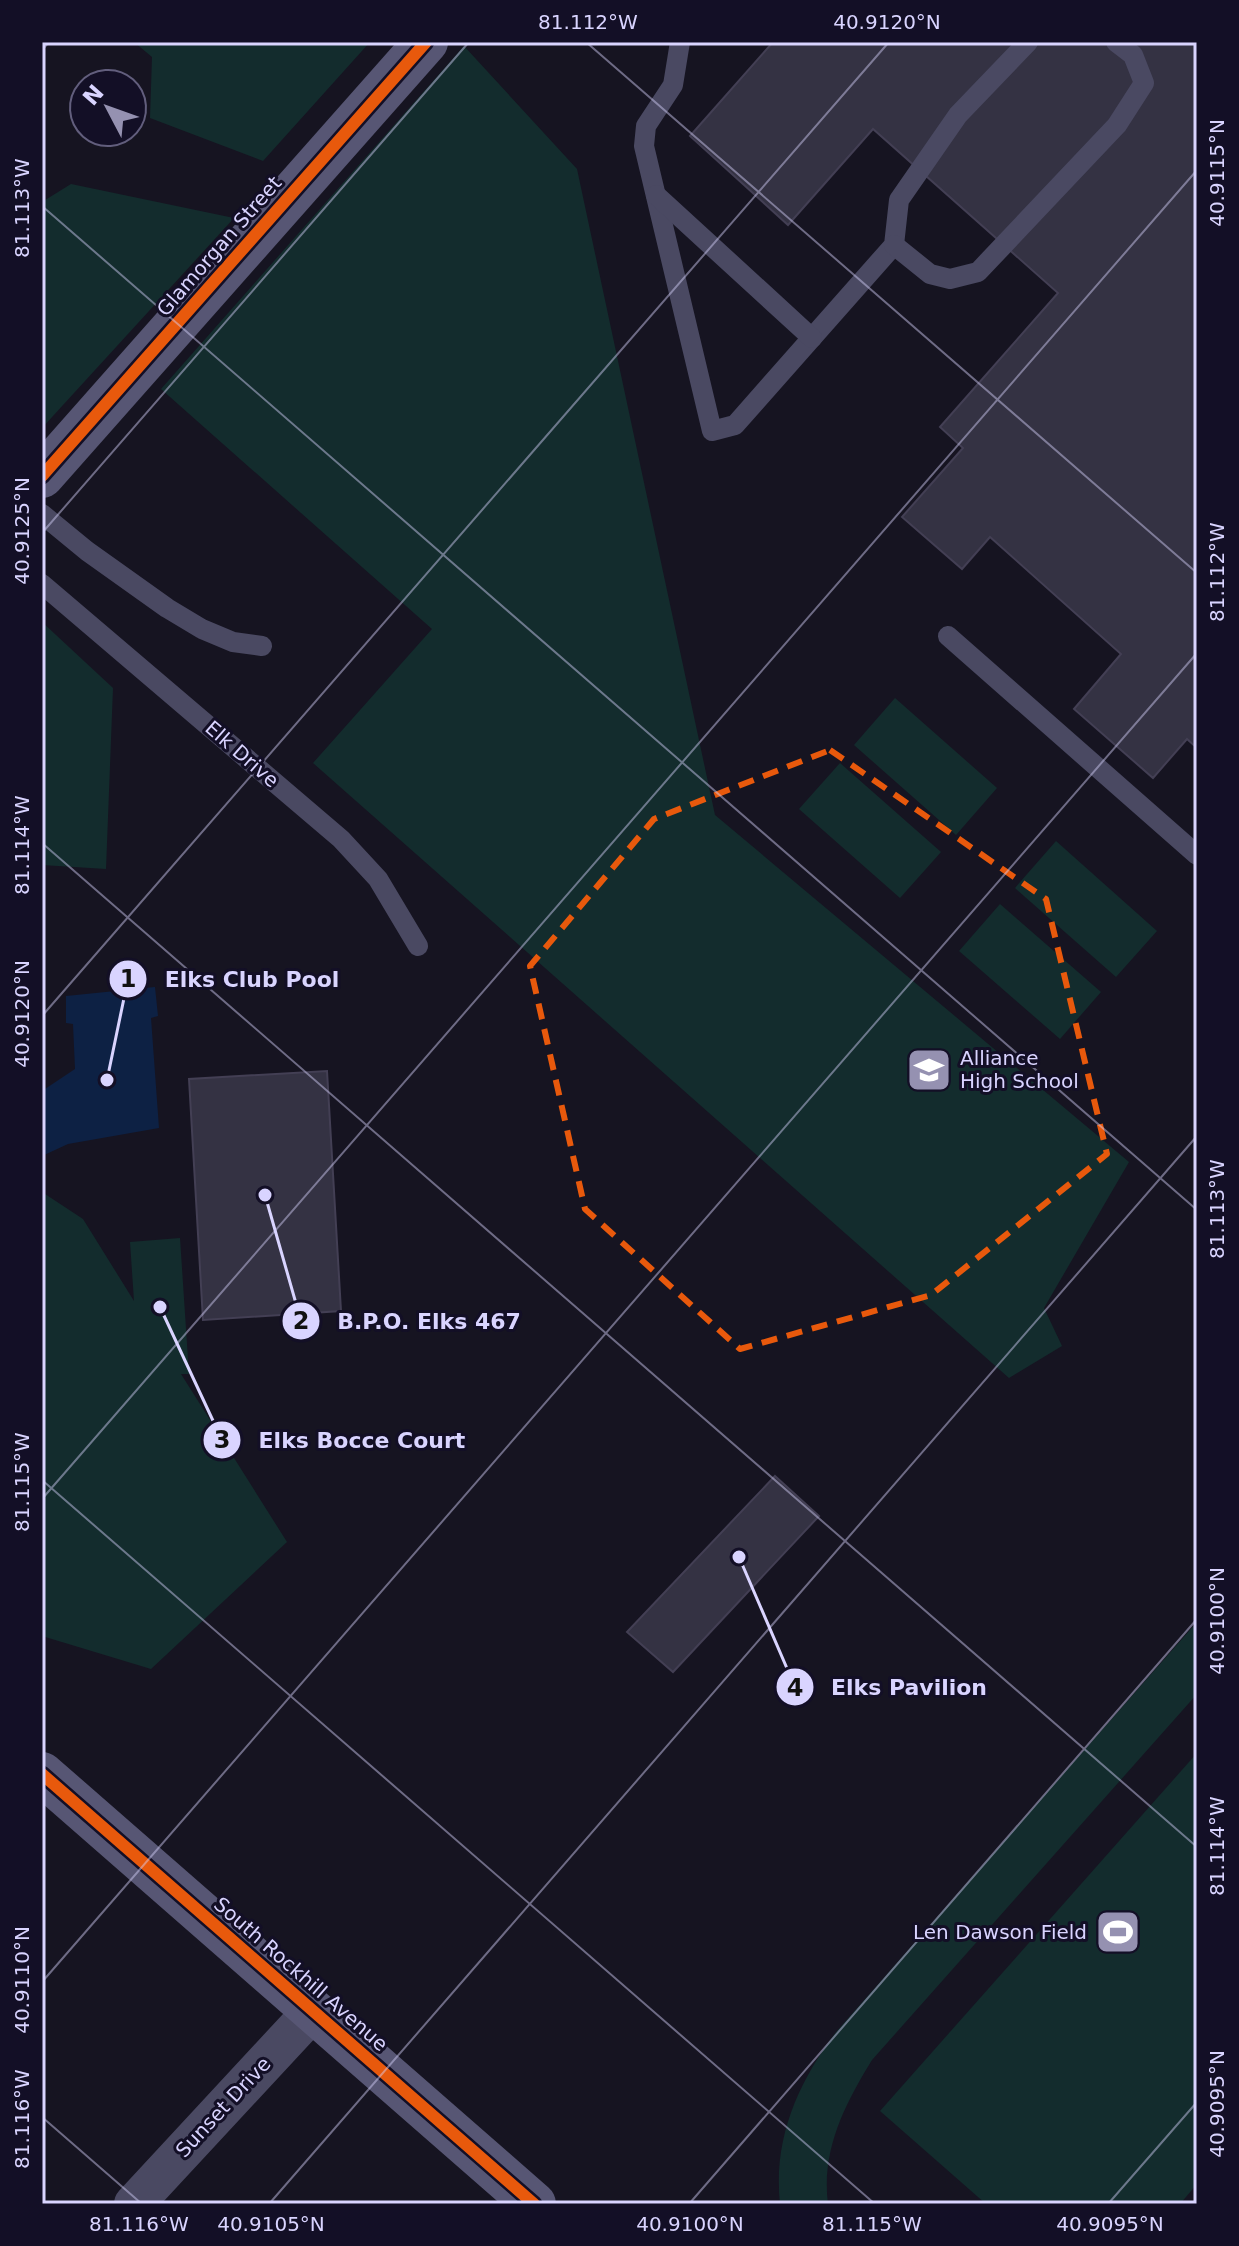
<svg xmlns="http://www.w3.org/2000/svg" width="1239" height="2246" viewBox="0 0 1239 2246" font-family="'DejaVu Sans',sans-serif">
<rect width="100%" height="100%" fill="#161421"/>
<g fill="#132c2d">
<path d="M 134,42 L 370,42 L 263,161 L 150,118 L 152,57 Z"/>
<path d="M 464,46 L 577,169 L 715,815 L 1129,1162 L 1044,1308 L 1062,1346 L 1009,1378 L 313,763 L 432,629 L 161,389 Z"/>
<path d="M 71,184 L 234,218 L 42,428 L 42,202 Z"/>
<path d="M 42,622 L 113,688 L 106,869 L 42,865 Z"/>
<path d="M 895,698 L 997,788 L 956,835 L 854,745 Z"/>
<path d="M 840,763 L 941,852 L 900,898 L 799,809 Z"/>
<path d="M 1056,841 L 1157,931 L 1116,977 L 1015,888 Z"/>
<path d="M 1000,904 L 1101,992 L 1060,1039 L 959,951 Z"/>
<path d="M 42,1192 L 83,1219 L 134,1301 L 130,1242 L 180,1238 L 189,1374 L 181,1374 L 287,1542 L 151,1669 L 42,1636 Z"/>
<path d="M 1197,1622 L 1197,1694 L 872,2060 C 845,2104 821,2150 828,2204 L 780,2204 C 773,2138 798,2083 836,2032 Z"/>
<path d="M 1197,1753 L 1197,2184 L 1180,2204 L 986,2204 L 880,2111 Z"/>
</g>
<path fill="#0d2144" d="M 155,987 L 158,1016 L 151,1018 L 159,1128 L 68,1144 L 42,1156 L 42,1091 L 75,1069 L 73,1024 L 66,1023 L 66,996 Z"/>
<g fill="#343243" stroke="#433f54" stroke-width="2">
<path d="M 773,42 L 1197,42 L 1197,748 L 1187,739 L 1153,778 L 1074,709 L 1121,654 L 990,537 L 962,569 L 902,517 L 963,448 L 940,427 L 1058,293 L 873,129 L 788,225 L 690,136 Z"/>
<path d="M 327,1071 L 341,1311 L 203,1320 L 189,1079 Z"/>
<path d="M 775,1476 L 819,1516 L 673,1672 L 627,1632 Z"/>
</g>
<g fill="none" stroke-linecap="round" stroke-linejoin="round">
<g stroke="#4a4962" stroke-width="20">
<path d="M 680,42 L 673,85 L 646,126 L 644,146 L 712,431 L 735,425 L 894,245 L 899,200 L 958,115 L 1028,42"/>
<path d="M 656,195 L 812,338"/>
<path d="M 894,245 L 930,274 L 950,279 L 978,272 L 1117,125 L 1144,83 L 1133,55 L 1116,42"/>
<path d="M 42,514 L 87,551 L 167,608 L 202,629 L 233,642 L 262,646"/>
<path d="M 42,584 L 341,839 L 378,879 L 418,946"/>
<path d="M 948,636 L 1197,855"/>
</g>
<path stroke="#4a4962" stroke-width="40" d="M 134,2204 L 313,2011"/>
<g stroke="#575674" stroke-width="44">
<path d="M 42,476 L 426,42"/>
<path d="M 42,1774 L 534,2204"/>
</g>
<g stroke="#130f26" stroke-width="17">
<g id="cycleway">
<path d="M 42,476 L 426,42"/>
<path d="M 42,1774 L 534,2204"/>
</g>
</g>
<use href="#cycleway" stroke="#e8590c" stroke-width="12"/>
</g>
<path fill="none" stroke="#e8590c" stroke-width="6" stroke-dasharray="16 10" stroke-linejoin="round" d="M 830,750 L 1046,899 L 1107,1154 L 931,1295 L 740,1349 L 585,1209 L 530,966 L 654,819 Z"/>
<path fill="none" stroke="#d9d4ff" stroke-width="2" stroke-opacity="0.45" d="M 586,42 L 1197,573M 42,50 L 49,42M 42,206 L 1197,1210M 42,533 L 469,42M 42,843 L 1197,1847M 42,1016 L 889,42M 42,1480 L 875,2204M 42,1499 L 1197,170M 42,1982 L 1197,653M 42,2117 L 142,2204M 269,2204 L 1197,1136M 689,2204 L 1197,1619M 1108,2204 L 1197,2102"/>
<defs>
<g id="school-square" transform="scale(2.3)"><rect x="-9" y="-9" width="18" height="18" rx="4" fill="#9591b1" stroke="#130f26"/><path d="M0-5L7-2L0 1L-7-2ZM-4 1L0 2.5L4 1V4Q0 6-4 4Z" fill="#fff"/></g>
<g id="stadium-square" transform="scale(2.3)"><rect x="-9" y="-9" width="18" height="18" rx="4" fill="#9591b1" stroke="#130f26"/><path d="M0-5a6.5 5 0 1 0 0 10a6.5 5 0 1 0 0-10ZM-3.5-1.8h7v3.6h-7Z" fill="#fff"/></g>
</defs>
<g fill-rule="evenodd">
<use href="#school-square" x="929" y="1070"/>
<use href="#stadium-square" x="1118" y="1932"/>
</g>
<g text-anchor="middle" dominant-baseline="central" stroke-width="6" stroke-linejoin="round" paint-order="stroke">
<g font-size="20" fill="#d9d4ff" stroke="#130f26">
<text transform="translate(219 246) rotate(-49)">Glamorgan Street</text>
<text transform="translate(242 754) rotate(41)">Elk Drive</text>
<text transform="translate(301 1974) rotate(41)">South Rockhill Avenue</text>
<text transform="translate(223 2107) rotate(-47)">Sunset Drive</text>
</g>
<g font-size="20" fill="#d9d4ff" stroke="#130f26" text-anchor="start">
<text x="960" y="1058">Alliance<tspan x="960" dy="23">High School</tspan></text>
<text x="1087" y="1932" text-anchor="end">Len Dawson Field</text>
</g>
</g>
<path fill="none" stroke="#d9d4ff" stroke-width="3" d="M107 1080L128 979M265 1195L301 1321M160 1307L222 1440M739 1557L795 1687"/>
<g fill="#d9d4ff" stroke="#130f26" stroke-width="3">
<circle cx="107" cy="1080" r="8"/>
<circle cx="265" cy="1195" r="8"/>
<circle cx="160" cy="1307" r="8"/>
<circle cx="739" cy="1557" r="8"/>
<circle cx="128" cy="979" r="20"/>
<circle cx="301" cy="1321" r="20"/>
<circle cx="222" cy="1440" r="20"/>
<circle cx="795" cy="1687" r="20"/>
</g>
<g font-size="24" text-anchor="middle" font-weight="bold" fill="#111">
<text x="128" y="987">1</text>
<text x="301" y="1329">2</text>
<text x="222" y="1448">3</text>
<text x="795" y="1696">4</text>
</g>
<g font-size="22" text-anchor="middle" font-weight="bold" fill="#d9d4ff" stroke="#130f26" stroke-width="6" stroke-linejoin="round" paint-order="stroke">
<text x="252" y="987">Elks Club Pool</text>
<text x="429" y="1329">B.P.O. Elks 467</text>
<text x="362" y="1448">Elks Bocce Court</text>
<text x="909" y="1695">Elks Pavilion</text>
</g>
<rect width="1239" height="2246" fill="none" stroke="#130f26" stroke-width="88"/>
<g transform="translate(108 108) rotate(311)"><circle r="38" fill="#130f26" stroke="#625e7d" stroke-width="2"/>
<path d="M0-6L14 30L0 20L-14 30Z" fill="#9591b1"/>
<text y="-12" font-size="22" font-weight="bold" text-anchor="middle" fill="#d9d4ff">N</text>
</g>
<rect x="44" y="44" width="1151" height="2158" fill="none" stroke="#d9d4ff" stroke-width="3"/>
<g font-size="20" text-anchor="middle" fill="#d9d4ff">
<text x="588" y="29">81.112°W</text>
<text x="887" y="29">40.9120°N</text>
<text transform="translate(1217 173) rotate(-90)" y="7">40.9115°N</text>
<text transform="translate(22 208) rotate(-90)" y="7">81.113°W</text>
<text transform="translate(22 531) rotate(-90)" y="7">40.9125°N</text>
<text transform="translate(1217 572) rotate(-90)" y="7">81.112°W</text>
<text transform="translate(22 845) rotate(-90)" y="7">81.114°W</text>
<text transform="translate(22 1014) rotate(-90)" y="7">40.9120°N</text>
<text transform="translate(1217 1209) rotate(-90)" y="7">81.113°W</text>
<text transform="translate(22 1482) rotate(-90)" y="7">81.115°W</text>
<text transform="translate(1217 1621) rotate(-90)" y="7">40.9100°N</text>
<text transform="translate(1217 1846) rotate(-90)" y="7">81.114°W</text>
<text transform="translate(22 1980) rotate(-90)" y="7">40.9110°N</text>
<text transform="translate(1217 2104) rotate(-90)" y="7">40.9095°N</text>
<text transform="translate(22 2119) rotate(-90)" y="7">81.116°W</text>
<text x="139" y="2231">81.116°W</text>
<text x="271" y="2231">40.9105°N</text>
<text x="690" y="2231">40.9100°N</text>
<text x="872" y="2231">81.115°W</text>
<text x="1110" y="2231">40.9095°N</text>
</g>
</svg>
